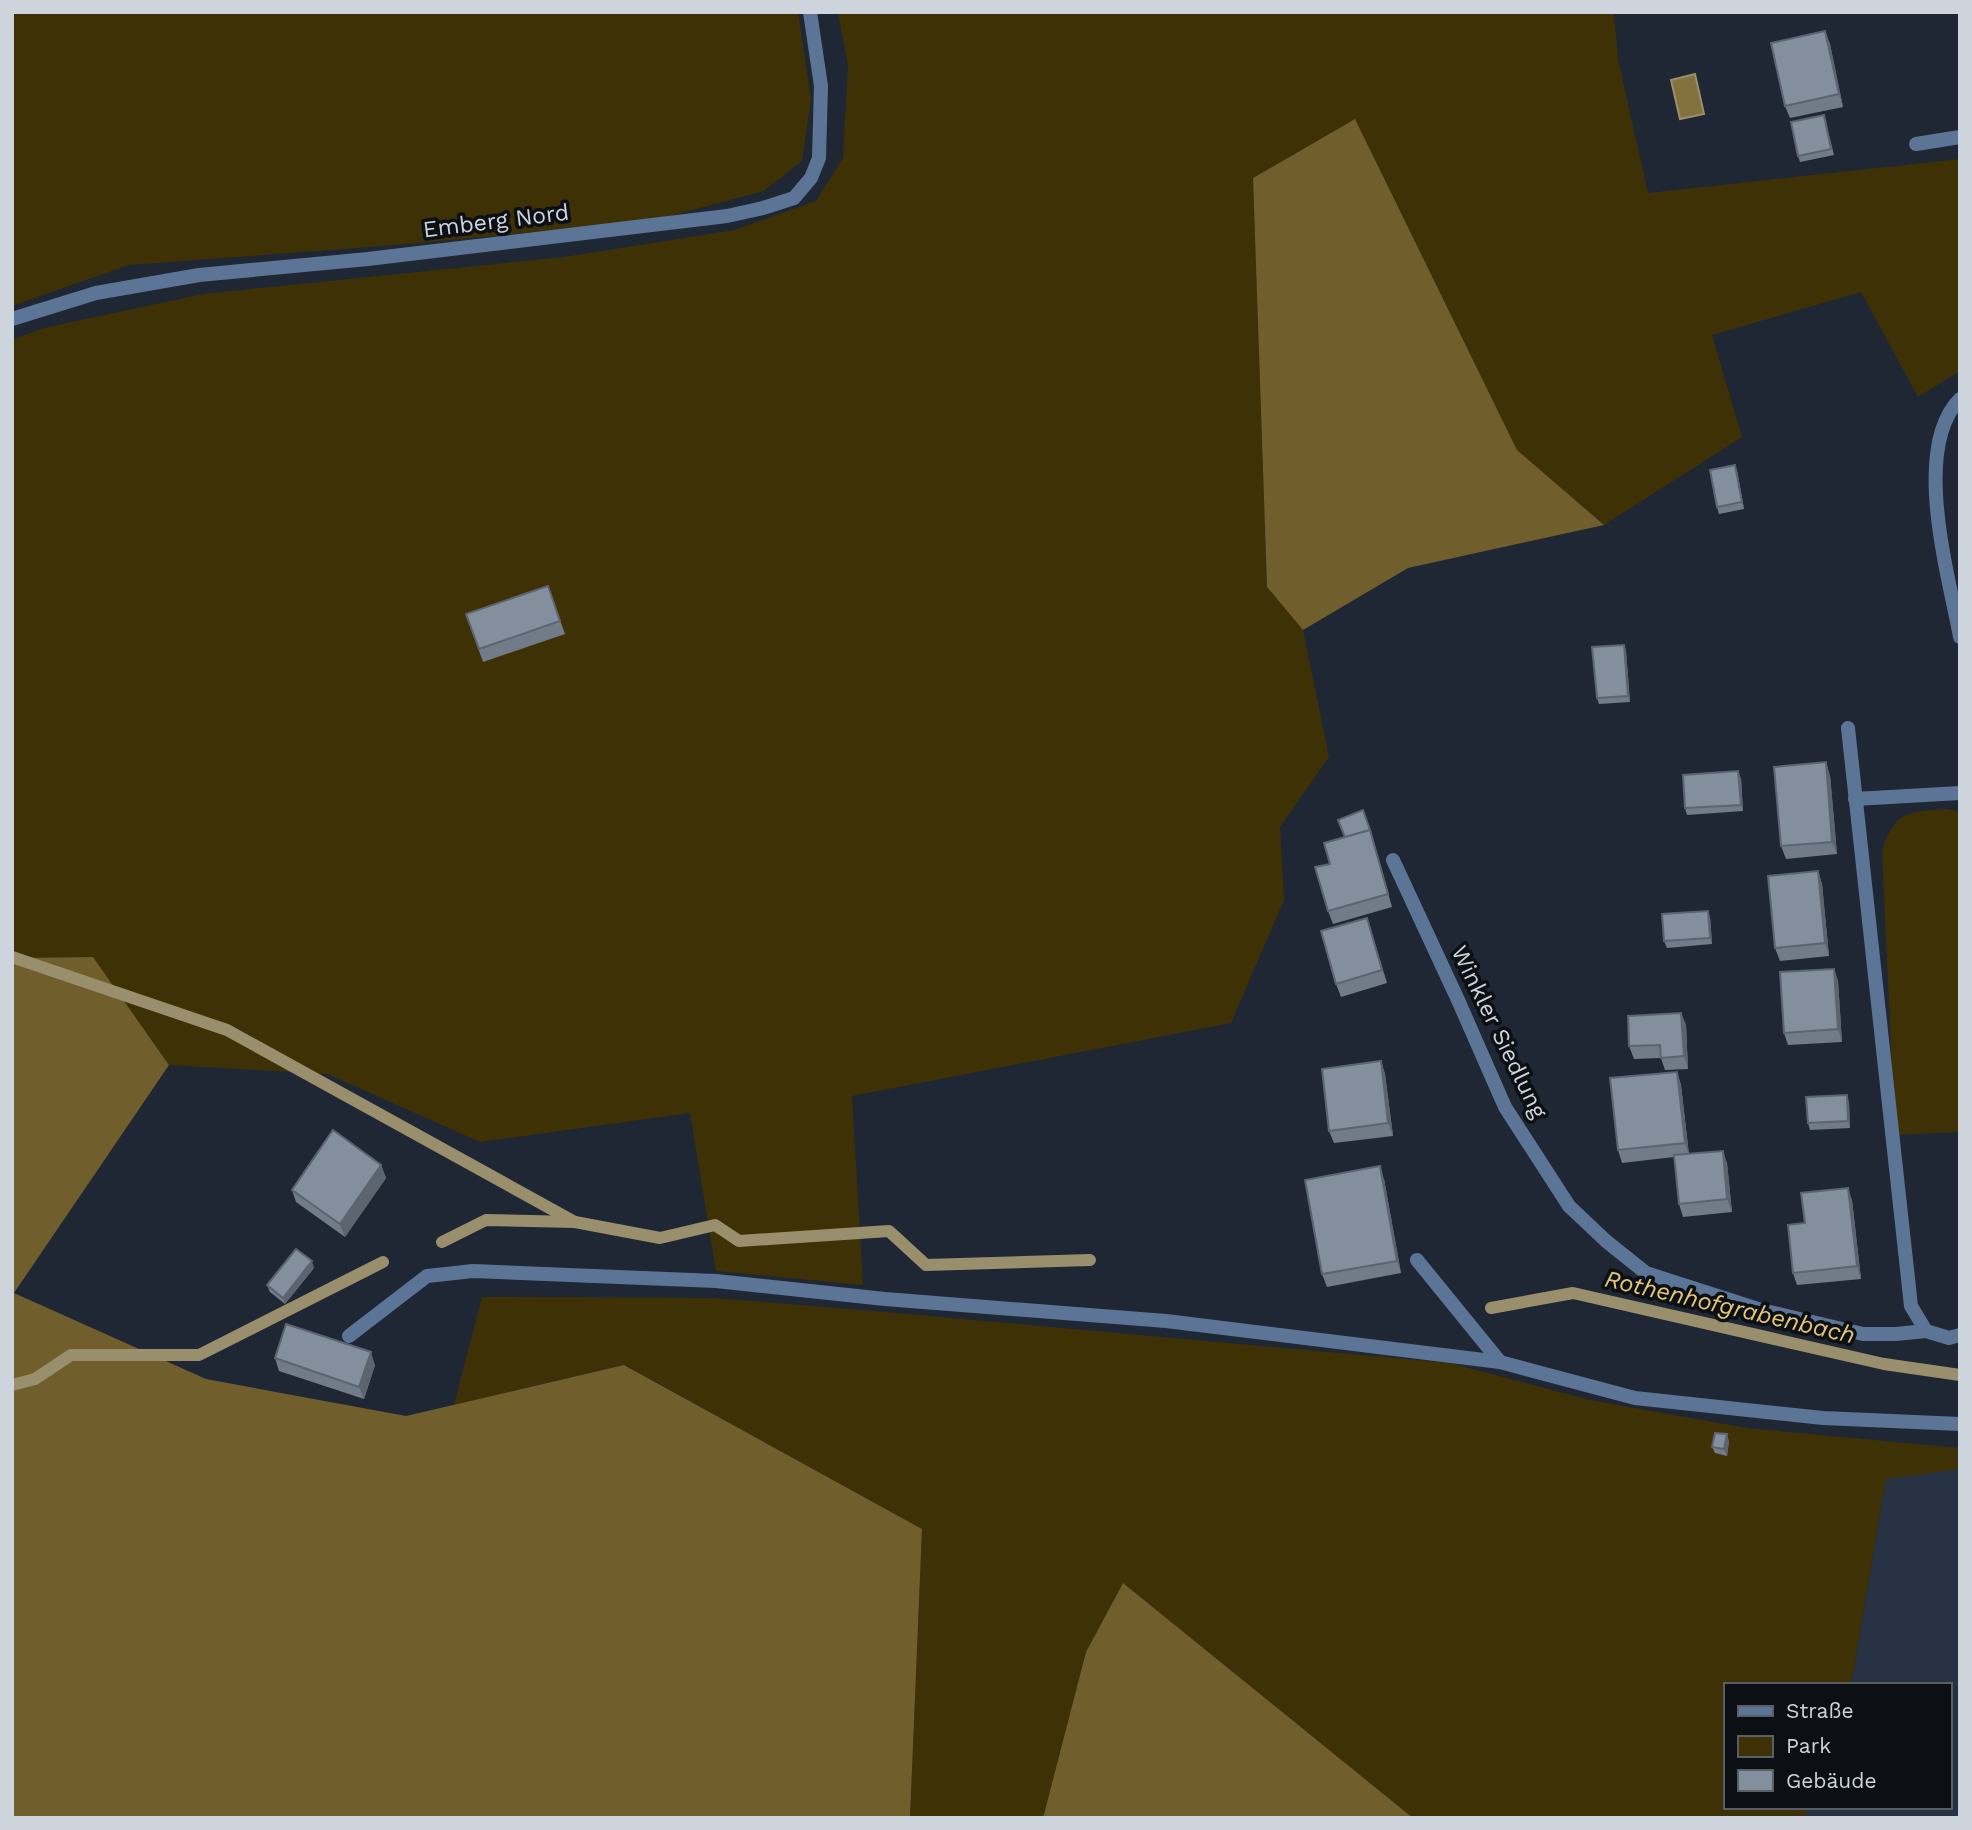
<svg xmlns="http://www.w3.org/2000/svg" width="1972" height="1830" viewBox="0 0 1972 1830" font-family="'Work Sans',sans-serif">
<rect width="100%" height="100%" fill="#1e2733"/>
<path fill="#263243" d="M 1960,1460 L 1960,1818 L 1804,1818 L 1808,1807 L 1949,1807 L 1949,1685 L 1851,1685 L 1886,1479 Z"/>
<g fill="#3f3106">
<path d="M 12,12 L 798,12 L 811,99 L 802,161 L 764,191 L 655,220 L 409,244 L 129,265 L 12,306 Z"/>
<path d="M 838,12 L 1614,12 L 1618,59 L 1648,193 L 1960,159 L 1960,371 L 1918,397 L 1861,292 L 1712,335 L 1742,437 L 1604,525 L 1517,450 L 1355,119 L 1253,178 L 1267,587 L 1303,630 L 1329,757 L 1280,827 L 1284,900 L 1231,1023 L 852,1096 L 863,1285 L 716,1271 L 690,1113 L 480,1142 L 328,1074 L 169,1065 L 93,957 L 12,958 L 12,340 L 44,328 L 203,294 L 564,257 L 735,230 L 816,201 L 843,158 L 848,65 Z"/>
<path d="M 1947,809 L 1957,811 L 1960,817 L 1960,1132 L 1895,1135 L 1882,852 C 1894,810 1909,812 1947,809 Z"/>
<path d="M 482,1297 L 713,1298 L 875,1311 L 1450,1363 L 1590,1400 L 1747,1428 L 1960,1448 L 1960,1469 L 1886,1479 L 1851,1685 L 1725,1685 L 1725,1807 L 1808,1807 L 1804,1818 L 1413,1818 L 1123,1583 L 1086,1652 L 1043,1818 L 910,1818 L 922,1529 L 625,1365 L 454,1405 Z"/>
</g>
<g fill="#705e2c">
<path d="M 1355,119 L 1517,450 L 1604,525 L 1408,568 L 1303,630 L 1267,587 L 1253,178 Z"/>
<path d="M 93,957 L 169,1065 L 14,1293 L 206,1379 L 406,1416 L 624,1365 L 922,1529 L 910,1818 L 12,1818 L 12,958 Z"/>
<path d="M 1123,1583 L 1413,1818 L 1043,1818 L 1086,1652 Z"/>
</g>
<path fill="#83713e" stroke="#9a8f6d" stroke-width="2" d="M 1695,74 L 1704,114 L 1680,119 L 1671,80 Z"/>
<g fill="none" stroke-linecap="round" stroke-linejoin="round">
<g stroke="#9a8f6d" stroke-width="12">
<path d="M 12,957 L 227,1030 L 573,1221"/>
<path d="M 442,1242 L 486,1220 L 575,1222 L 660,1238 L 715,1225 L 739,1241 L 889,1231 L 926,1265 L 1090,1260"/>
<path d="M 1491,1308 L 1573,1293 L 1884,1364 L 1960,1375"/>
<path d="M 12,1385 L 35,1379 L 71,1355 L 199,1355 L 383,1262"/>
</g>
<g stroke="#5c7596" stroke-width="14">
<path d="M 12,319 L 96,293 L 199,275 L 368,259 L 727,216 L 763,208 L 794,198 L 811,178 L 819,158 L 821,86 L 810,12"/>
<path d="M 1417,1260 L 1500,1362"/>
<path d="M 349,1336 L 427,1276 L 473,1271 L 716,1281 L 885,1299 L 1166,1321 L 1500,1362 L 1635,1398 L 1823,1418 L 1960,1424"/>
</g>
<g stroke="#5c7596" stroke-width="14">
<path d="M 1916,144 L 1960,137"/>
<path d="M 1960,399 C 1911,448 1949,576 1960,637"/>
<path d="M 1848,728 L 1911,1306 L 1926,1331"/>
<path d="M 1855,799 L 1960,793"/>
<path d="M 1393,860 L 1458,1000 L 1505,1107 L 1569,1206 L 1606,1241 L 1646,1273 L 1761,1310 L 1863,1334 L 1896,1334 L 1926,1331 L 1949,1338 L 1960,1335"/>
</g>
</g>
<g fill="#727b88">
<path d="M 1825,31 L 1830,44 L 1843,107 L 1790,118 L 1785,106 Z"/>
<path d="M 1824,115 L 1834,155 L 1800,162 L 1798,156 Z"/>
<path d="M 1737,471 L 1744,509 L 1719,514 L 1717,507 Z"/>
<path d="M 548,586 L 565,634 L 483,662 L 466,614 Z"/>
<path d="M 1624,645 L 1626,651 L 1630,702 L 1599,704 L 1597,698 Z"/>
<path d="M 1830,775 L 1837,854 L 1786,859 L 1781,846 Z"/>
<path d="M 1741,778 L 1743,811 L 1687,815 L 1685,808 Z"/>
<path d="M 1363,810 L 1374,843 L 1392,907 L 1333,924 L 1328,911 L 1330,864 L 1345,837 Z"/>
<path d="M 1818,871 L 1822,884 L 1829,956 L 1780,961 L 1775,948 Z"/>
<path d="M 1710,917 L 1712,944 L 1667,948 L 1664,941 Z"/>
<path d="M 1367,918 L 1387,983 L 1341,997 L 1336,984 Z"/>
<path d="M 1834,969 L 1838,981 L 1842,1042 L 1788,1045 L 1784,1033 Z"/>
<path d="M 1681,1013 L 1686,1025 L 1688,1069 L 1665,1070 L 1661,1058 L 1634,1059 L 1629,1046 Z"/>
<path d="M 1381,1061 L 1385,1074 L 1393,1136 L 1334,1143 L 1329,1131 Z"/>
<path d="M 1677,1072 L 1681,1085 L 1689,1154 L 1727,1163 L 1732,1212 L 1683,1217 L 1679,1204 L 1674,1157 L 1622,1163 L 1618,1150 Z"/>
<path d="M 1849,1102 L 1850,1128 L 1810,1130 L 1808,1123 Z"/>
<path d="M 381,1165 L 386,1178 L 345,1237 L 296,1202 L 292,1190 Z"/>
<path d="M 1384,1179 L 1401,1273 L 1327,1287 L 1322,1274 Z"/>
<path d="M 1852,1200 L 1861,1279 L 1797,1285 L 1793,1273 L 1805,1223 Z"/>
<path d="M 314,1268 L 285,1304 L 270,1292 L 267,1285 Z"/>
<path d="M 275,1358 L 375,1365 L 364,1399 L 279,1371 Z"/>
<path d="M 1729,1441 L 1727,1456 L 1715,1453 L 1712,1447 Z"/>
</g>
<g fill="#5c646f">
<path d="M 1825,31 L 1830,44 L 1843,107 L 1839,94 Z"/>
<path d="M 1735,465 L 1737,471 L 1744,509 L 1742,502 Z"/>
<path d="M 1624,645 L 1626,651 L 1630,702 L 1628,696 Z"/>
<path d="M 1826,762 L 1830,775 L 1837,854 L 1832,842 Z"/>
<path d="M 1738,771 L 1741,778 L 1743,811 L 1741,805 Z"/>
<path d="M 1818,871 L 1822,884 L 1829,956 L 1825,943 Z"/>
<path d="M 1708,911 L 1710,917 L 1712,944 L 1710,938 Z"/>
<path d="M 1367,918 L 1371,930 L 1387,983 L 1382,970 Z"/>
<path d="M 1834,969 L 1838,981 L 1842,1042 L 1838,1029 Z"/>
<path d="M 1681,1013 L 1686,1025 L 1688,1069 L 1684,1056 Z"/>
<path d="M 1381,1061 L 1385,1074 L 1393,1136 L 1388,1123 Z"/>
<path d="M 1677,1072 L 1681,1085 L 1689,1156 L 1685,1143 Z"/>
<path d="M 1847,1095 L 1849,1102 L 1850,1128 L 1848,1121 Z"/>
<path d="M 1723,1151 L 1727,1163 L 1732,1212 L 1727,1199 Z"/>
<path d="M 381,1165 L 386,1178 L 345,1237 L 340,1224 Z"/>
<path d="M 1380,1166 L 1384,1179 L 1401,1273 L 1397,1261 Z"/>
<path d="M 1848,1188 L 1852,1200 L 1861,1279 L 1857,1266 Z"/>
<path d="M 312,1261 L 314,1268 L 285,1304 L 283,1298 Z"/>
<path d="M 371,1352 L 375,1365 L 364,1399 L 359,1387 Z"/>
<path d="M 1727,1434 L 1729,1441 L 1727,1456 L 1724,1449 Z"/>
</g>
<g fill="#848f9e" stroke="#5c646f" stroke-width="2">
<path d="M 1825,31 L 1839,94 L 1785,106 L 1771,43 Z"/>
<path d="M 1824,115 L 1831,149 L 1798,156 L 1791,122 Z"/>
<path d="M 1735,465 L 1742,502 L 1717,507 L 1710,470 Z"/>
<path d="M 548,586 L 560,621 L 479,649 L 466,614 Z"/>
<path d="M 1624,645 L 1628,696 L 1597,698 L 1592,647 Z"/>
<path d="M 1826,762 L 1832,842 L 1781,846 L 1774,767 Z"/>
<path d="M 1738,771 L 1741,805 L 1685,808 L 1683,775 Z"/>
<path d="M 1363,810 L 1370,830 L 1345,837 L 1338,820 Z"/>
<path d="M 1370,830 L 1388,894 L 1328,911 L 1315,867 L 1330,864 L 1324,843 Z"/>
<path d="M 1818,871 L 1825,943 L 1775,948 L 1768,876 Z"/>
<path d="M 1708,911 L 1710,938 L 1664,941 L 1662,914 Z"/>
<path d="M 1367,918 L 1382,970 L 1336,984 L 1321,931 Z"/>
<path d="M 1834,969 L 1838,1029 L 1784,1033 L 1780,972 Z"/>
<path d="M 1681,1013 L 1684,1056 L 1661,1058 L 1660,1045 L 1629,1046 L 1628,1016 Z"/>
<path d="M 1381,1061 L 1388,1123 L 1329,1131 L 1322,1069 Z"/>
<path d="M 1677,1072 L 1685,1143 L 1618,1150 L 1610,1078 Z"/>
<path d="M 1847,1095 L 1848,1121 L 1808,1123 L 1806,1097 Z"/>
<path d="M 333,1130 L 381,1165 L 340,1224 L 292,1190 Z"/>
<path d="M 1723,1151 L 1727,1199 L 1679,1204 L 1674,1155 Z"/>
<path d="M 1380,1166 L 1397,1261 L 1322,1274 L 1305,1180 Z"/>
<path d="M 1848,1188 L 1857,1266 L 1793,1273 L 1788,1225 L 1805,1223 L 1801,1193 Z"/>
<path d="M 296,1249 L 312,1261 L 283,1298 L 267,1285 Z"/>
<path d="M 286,1324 L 371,1352 L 359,1387 L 275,1358 Z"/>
<path d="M 1715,1433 L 1727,1434 L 1724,1449 L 1712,1447 Z"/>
</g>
<g text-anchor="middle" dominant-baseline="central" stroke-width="7" stroke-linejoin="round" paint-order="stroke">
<g font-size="23" fill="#ced4dc" stroke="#0c1015">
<text transform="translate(496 221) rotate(-7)">Emberg Nord</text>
<text transform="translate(1499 1032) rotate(64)">Winkler Siedlung</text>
</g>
<g font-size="24" font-style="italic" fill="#e3c678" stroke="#0c1015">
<text transform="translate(1730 1307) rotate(13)">Rothenhofgrabenbach</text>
</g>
</g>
<rect width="1972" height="1830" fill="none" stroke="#ced4dc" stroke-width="28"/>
<rect x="1724" y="1683" width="228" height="126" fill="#0c1015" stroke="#5a5e65" stroke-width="2"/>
<rect x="1738" y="1706" width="35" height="10" fill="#5c7596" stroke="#5a5e65" stroke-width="2"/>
<text x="1786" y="1718" font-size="21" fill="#ced4dc">Straße</text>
<rect x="1738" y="1736" width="35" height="21" fill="#3f3106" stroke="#5a5e65" stroke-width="2"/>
<text x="1786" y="1753" font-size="21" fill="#ced4dc">Park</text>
<rect x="1738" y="1770" width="35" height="21" fill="#848f9e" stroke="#5a5e65" stroke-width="2"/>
<text x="1786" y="1788" font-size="21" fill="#ced4dc">Gebäude</text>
</svg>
